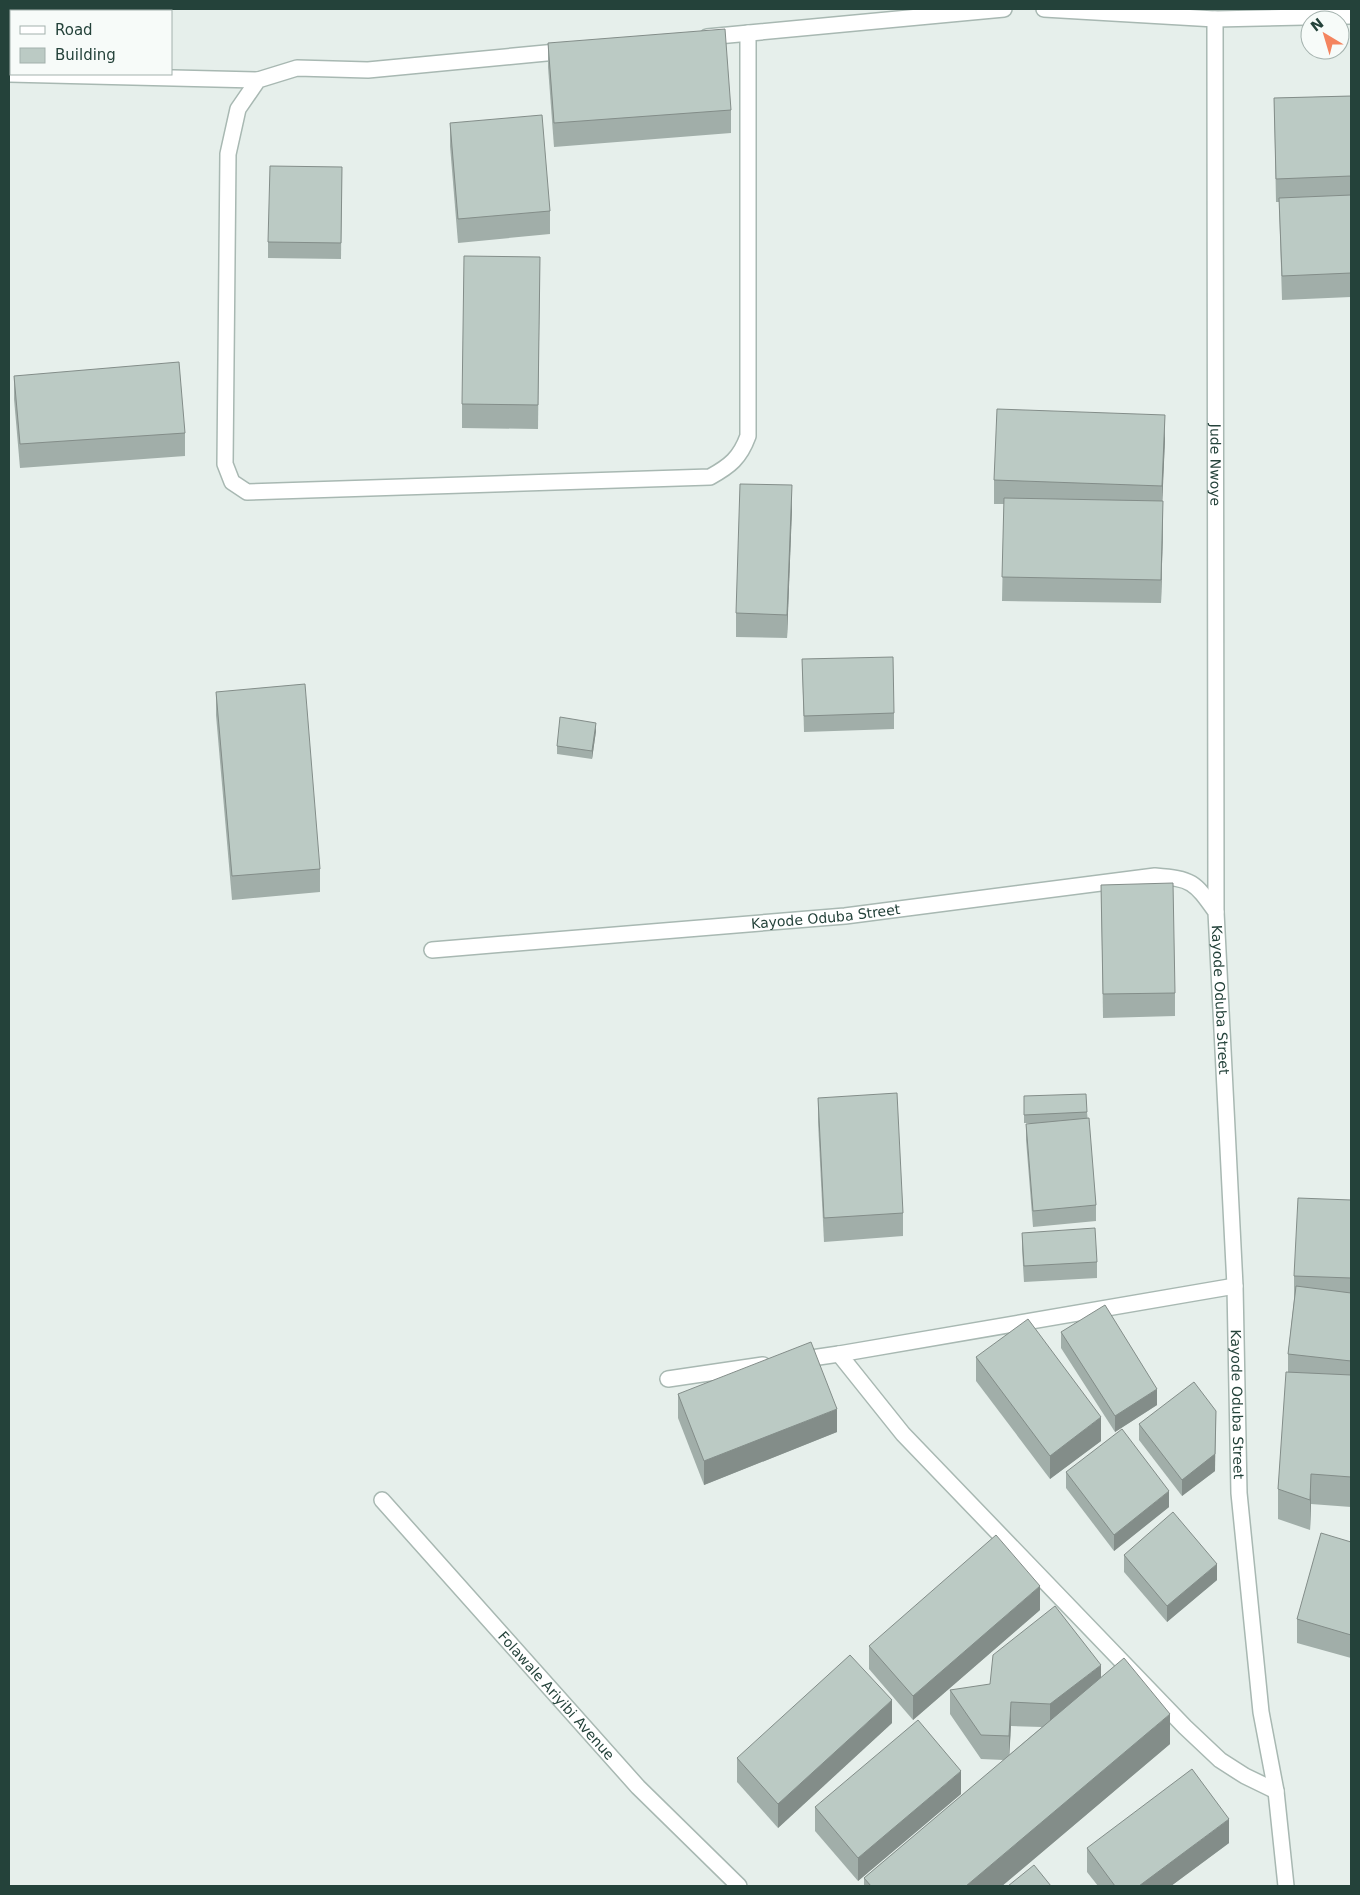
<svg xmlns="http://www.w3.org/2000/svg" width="1360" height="1895" viewBox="0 0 1360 1895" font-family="'DejaVu Sans',sans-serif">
<rect width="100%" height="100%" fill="#e6efeb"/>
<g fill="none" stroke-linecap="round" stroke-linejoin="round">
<g stroke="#a8b8b2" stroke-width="18">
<g id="minor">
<path d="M 1044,9 L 1215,19 L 1351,16"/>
<path id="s1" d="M 1215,19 L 1216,912"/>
<path d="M 707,37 L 1004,9"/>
<path d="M 567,51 L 368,70 L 297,68 L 258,80 L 238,109 L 228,154 L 225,464 L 232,482 L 247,492 L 710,477 C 730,466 740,458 748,436 L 748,33"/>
<path d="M 9,74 L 258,80"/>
<path id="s2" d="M 432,950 L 845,916 L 1155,876 C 1192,879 1194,881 1216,912 L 1235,1286 L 1239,1493 L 1261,1712 L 1276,1791 L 1286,1886"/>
<path d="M 1235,1286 L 839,1354 L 903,1434 L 1185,1727 L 1220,1760 L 1245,1776 L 1276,1791"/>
<path d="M 798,1360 L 839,1354"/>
<path d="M 668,1379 L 763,1365"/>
<path id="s3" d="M 382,1500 L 638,1787 L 739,1886"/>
</g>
</g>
<use href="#minor" stroke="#fff" stroke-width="15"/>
</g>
<g fill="#a1aea9" fill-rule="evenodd">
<path d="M 548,43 L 731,110 L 731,133 L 554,147 L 548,67 Z"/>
<path d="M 1351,96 L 1351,297 L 1282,300 L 1279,202 L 1276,202 L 1274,98 Z"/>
<path d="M 450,123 L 550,211 L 550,234 L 458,243 L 450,146 Z"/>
<path d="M 342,167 L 341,259 L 268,258 L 268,242 Z"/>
<path d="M 540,257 L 538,429 L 462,428 L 462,404 Z"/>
<path d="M 14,376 L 185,433 L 185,456 L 20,468 L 14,399 Z"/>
<path d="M 1165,439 L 1162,501 L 1163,525 L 1161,603 L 1002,601 L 1004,504 L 994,504 L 994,480 Z"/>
<path d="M 792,508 L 787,638 L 736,637 L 736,613 Z"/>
<path d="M 802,659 L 894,713 L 894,729 L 804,732 Z"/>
<path d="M 216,692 L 320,869 L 320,892 L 232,900 L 216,715 Z"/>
<path d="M 596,731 L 592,759 L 557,754 L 557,746 Z"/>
<path d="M 1101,885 L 1175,993 L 1175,1016 L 1103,1018 Z"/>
<path d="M 1024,1096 L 1087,1112 L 1096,1205 L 1096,1221 L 1033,1227 L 1026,1140 L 1026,1124 L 1037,1123 L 1024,1123 Z"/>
<path d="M 818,1098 L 903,1213 L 903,1236 L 824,1242 L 818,1122 Z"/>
<path d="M 1351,1200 L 1351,1507 L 1311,1504 L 1310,1530 L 1278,1519 L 1278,1489 L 1288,1372 L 1288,1354 L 1294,1300 L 1294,1276 Z"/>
<path d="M 1022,1233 L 1097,1262 L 1097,1278 L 1024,1282 L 1022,1249 Z"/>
<path d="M 1061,1332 L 1157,1405 L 1115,1432 L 1061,1348 Z"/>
<path d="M 976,1357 L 1101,1441 L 1050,1479 L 976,1381 Z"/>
<path d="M 678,1394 L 837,1432 L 704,1485 L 678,1418 Z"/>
<path d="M 1139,1424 L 1215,1471 L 1182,1496 L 1139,1440 Z"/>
<path d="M 1066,1472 L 1169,1507 L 1114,1551 L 1066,1488 Z"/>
<path d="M 1351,1542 L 1351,1658 L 1297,1643 L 1297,1619 Z"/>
<path d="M 1124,1555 L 1217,1580 L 1167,1622 L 1124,1572 Z"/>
<path d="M 1040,1610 L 913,1720 L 869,1669 L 869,1646 Z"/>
<path d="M 1101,1678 L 1170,1744 L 1002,1886 L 864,1886 L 864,1878 L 1004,1760 L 981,1759 L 950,1714 L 950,1690 ZM 1011,1726 L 1042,1727 L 1009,1755 Z"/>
<path d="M 892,1723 L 778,1828 L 737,1782 L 737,1758 Z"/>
<path d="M 961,1794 L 858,1881 L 815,1831 L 815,1807 Z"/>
<path d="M 1229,1843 L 1171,1886 L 1098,1886 L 1087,1872 L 1087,1848 Z"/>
</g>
<g fill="#838d89">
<path d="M 1165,415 L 1165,439 L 1162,509 L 1162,486 Z"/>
<path d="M 792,485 L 792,508 L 787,638 L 787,615 Z"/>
<path d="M 1163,501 L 1163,525 L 1161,603 L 1161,580 Z"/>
<path d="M 596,723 L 596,731 L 592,759 L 592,751 Z"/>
<path d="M 1157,1389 L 1157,1405 L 1115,1432 L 1115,1416 Z"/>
<path d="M 837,1409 L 837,1432 L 704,1485 L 704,1461 Z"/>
<path d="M 1216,1411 L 1215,1471 L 1182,1496 L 1182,1480 Z"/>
<path d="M 1101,1417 L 1101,1441 L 1050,1479 L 1050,1456 Z"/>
<path d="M 1311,1474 L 1311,1504 L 1310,1530 L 1310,1500 Z"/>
<path d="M 1169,1491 L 1169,1507 L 1114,1551 L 1114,1535 Z"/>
<path d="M 1217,1564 L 1217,1580 L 1167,1622 L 1167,1606 Z"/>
<path d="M 1040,1586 L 1040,1610 L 913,1720 L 913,1696 Z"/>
<path d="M 1101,1665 L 1101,1688 L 1050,1728 L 1050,1704 Z"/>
<path d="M 892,1700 L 892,1723 L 778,1828 L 778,1804 Z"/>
<path d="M 1011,1702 L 1011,1726 L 1009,1760 L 1009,1736 Z"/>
<path d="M 1170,1714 L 1170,1744 L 1002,1886 L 966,1886 Z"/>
<path d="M 961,1771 L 961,1794 L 858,1881 L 858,1858 Z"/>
<path d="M 1229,1819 L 1229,1843 L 1171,1886 L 1139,1886 Z"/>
</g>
<g fill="#bbcac4" stroke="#838d89">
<path d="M 725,29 L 731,110 L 554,123 L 548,43 Z"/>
<path d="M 1351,96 L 1351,176 L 1276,179 L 1274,98 Z"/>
<path d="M 542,115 L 550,211 L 458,219 L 450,123 Z"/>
<path d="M 270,166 L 342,167 L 341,243 L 268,242 Z"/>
<path d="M 1351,195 L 1351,273 L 1282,276 L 1279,198 Z"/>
<path d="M 464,256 L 540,257 L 538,405 L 462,404 Z"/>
<path d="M 179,362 L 185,433 L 20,444 L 14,376 Z"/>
<path d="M 997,409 L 1165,415 L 1162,486 L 994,480 Z"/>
<path d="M 740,484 L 792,485 L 787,615 L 736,613 Z"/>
<path d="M 1004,498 L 1163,501 L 1161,580 L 1002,577 Z"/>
<path d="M 893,657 L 894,713 L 804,716 L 802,659 Z"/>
<path d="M 305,684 L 320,869 L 232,876 L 216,692 Z"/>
<path d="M 560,717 L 596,723 L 592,751 L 557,746 Z"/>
<path d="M 1173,883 L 1175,993 L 1103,994 L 1101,885 Z"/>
<path d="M 897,1093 L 903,1213 L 824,1218 L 818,1098 Z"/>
<path d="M 1086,1094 L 1087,1112 L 1024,1115 L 1024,1096 Z"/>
<path d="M 1089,1118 L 1096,1205 L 1033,1211 L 1026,1124 Z"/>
<path d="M 1298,1198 L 1351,1200 L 1351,1278 L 1294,1276 Z"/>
<path d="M 1095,1228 L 1097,1262 L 1024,1266 L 1022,1233 Z"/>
<path d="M 1296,1286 L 1351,1293 L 1351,1361 L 1288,1354 Z"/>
<path d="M 1105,1305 L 1157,1389 L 1115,1416 L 1061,1332 Z"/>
<path d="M 1028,1319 L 1101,1417 L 1050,1456 L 976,1357 Z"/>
<path d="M 811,1342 L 837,1409 L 704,1461 L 678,1394 Z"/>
<path d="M 1286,1372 L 1351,1375 L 1351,1477 L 1311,1474 L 1310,1500 L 1278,1489 Z"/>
<path d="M 1194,1382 L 1216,1411 L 1215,1454 L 1182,1480 L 1139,1424 Z"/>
<path d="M 1122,1429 L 1169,1491 L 1114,1535 L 1066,1472 Z"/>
<path d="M 1173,1512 L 1217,1564 L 1167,1606 L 1124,1555 Z"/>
<path d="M 1321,1533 L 1351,1542 L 1351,1635 L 1297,1619 Z"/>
<path d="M 996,1535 L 1040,1586 L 913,1696 L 869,1646 Z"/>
<path d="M 1055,1606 L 1101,1665 L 1050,1704 L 1011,1702 L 1009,1736 L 981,1735 L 950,1690 L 990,1684 L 993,1655 Z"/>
<path d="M 850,1655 L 892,1700 L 778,1804 L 737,1758 Z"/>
<path d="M 1124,1658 L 1170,1714 L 966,1886 L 871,1886 L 864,1878 Z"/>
<path d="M 918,1720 L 961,1771 L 858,1858 L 815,1807 Z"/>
<path d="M 1192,1769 L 1229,1819 L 1139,1886 L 1115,1886 L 1087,1848 Z"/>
<path d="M 1034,1865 L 1051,1886 L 1008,1886 Z"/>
</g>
<g text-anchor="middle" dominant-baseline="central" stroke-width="4.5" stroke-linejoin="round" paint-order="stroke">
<g font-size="14" fill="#24423a" stroke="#f7fbf9">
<text stroke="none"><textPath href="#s1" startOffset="446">Jude Nwoye</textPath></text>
<text stroke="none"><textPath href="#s2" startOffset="395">Kayode Oduba Street</textPath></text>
<text stroke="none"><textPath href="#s2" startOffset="890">Kayode Oduba Street</textPath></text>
<text stroke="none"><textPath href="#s2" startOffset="1295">Kayode Oduba Street</textPath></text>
<text stroke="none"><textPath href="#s3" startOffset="262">Folawale Ariyibi Avenue</textPath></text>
</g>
</g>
<rect width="1360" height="1895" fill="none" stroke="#24423a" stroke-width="20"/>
<rect x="10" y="10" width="162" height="65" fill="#f7fbf9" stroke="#a3b1ad"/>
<rect x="20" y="26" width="25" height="8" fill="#ffffff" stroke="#a3b1ad"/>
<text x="55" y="35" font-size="15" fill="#24423a">Road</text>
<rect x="20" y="48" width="25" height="15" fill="#bbcac4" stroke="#a3b1ad"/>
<text x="55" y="60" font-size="15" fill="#24423a">Building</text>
<g transform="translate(1325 35) rotate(322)"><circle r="24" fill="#f7fbf9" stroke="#a3b1ad"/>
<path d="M0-4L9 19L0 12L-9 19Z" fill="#f4845f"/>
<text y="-8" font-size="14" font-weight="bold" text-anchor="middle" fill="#24423a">N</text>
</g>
</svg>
